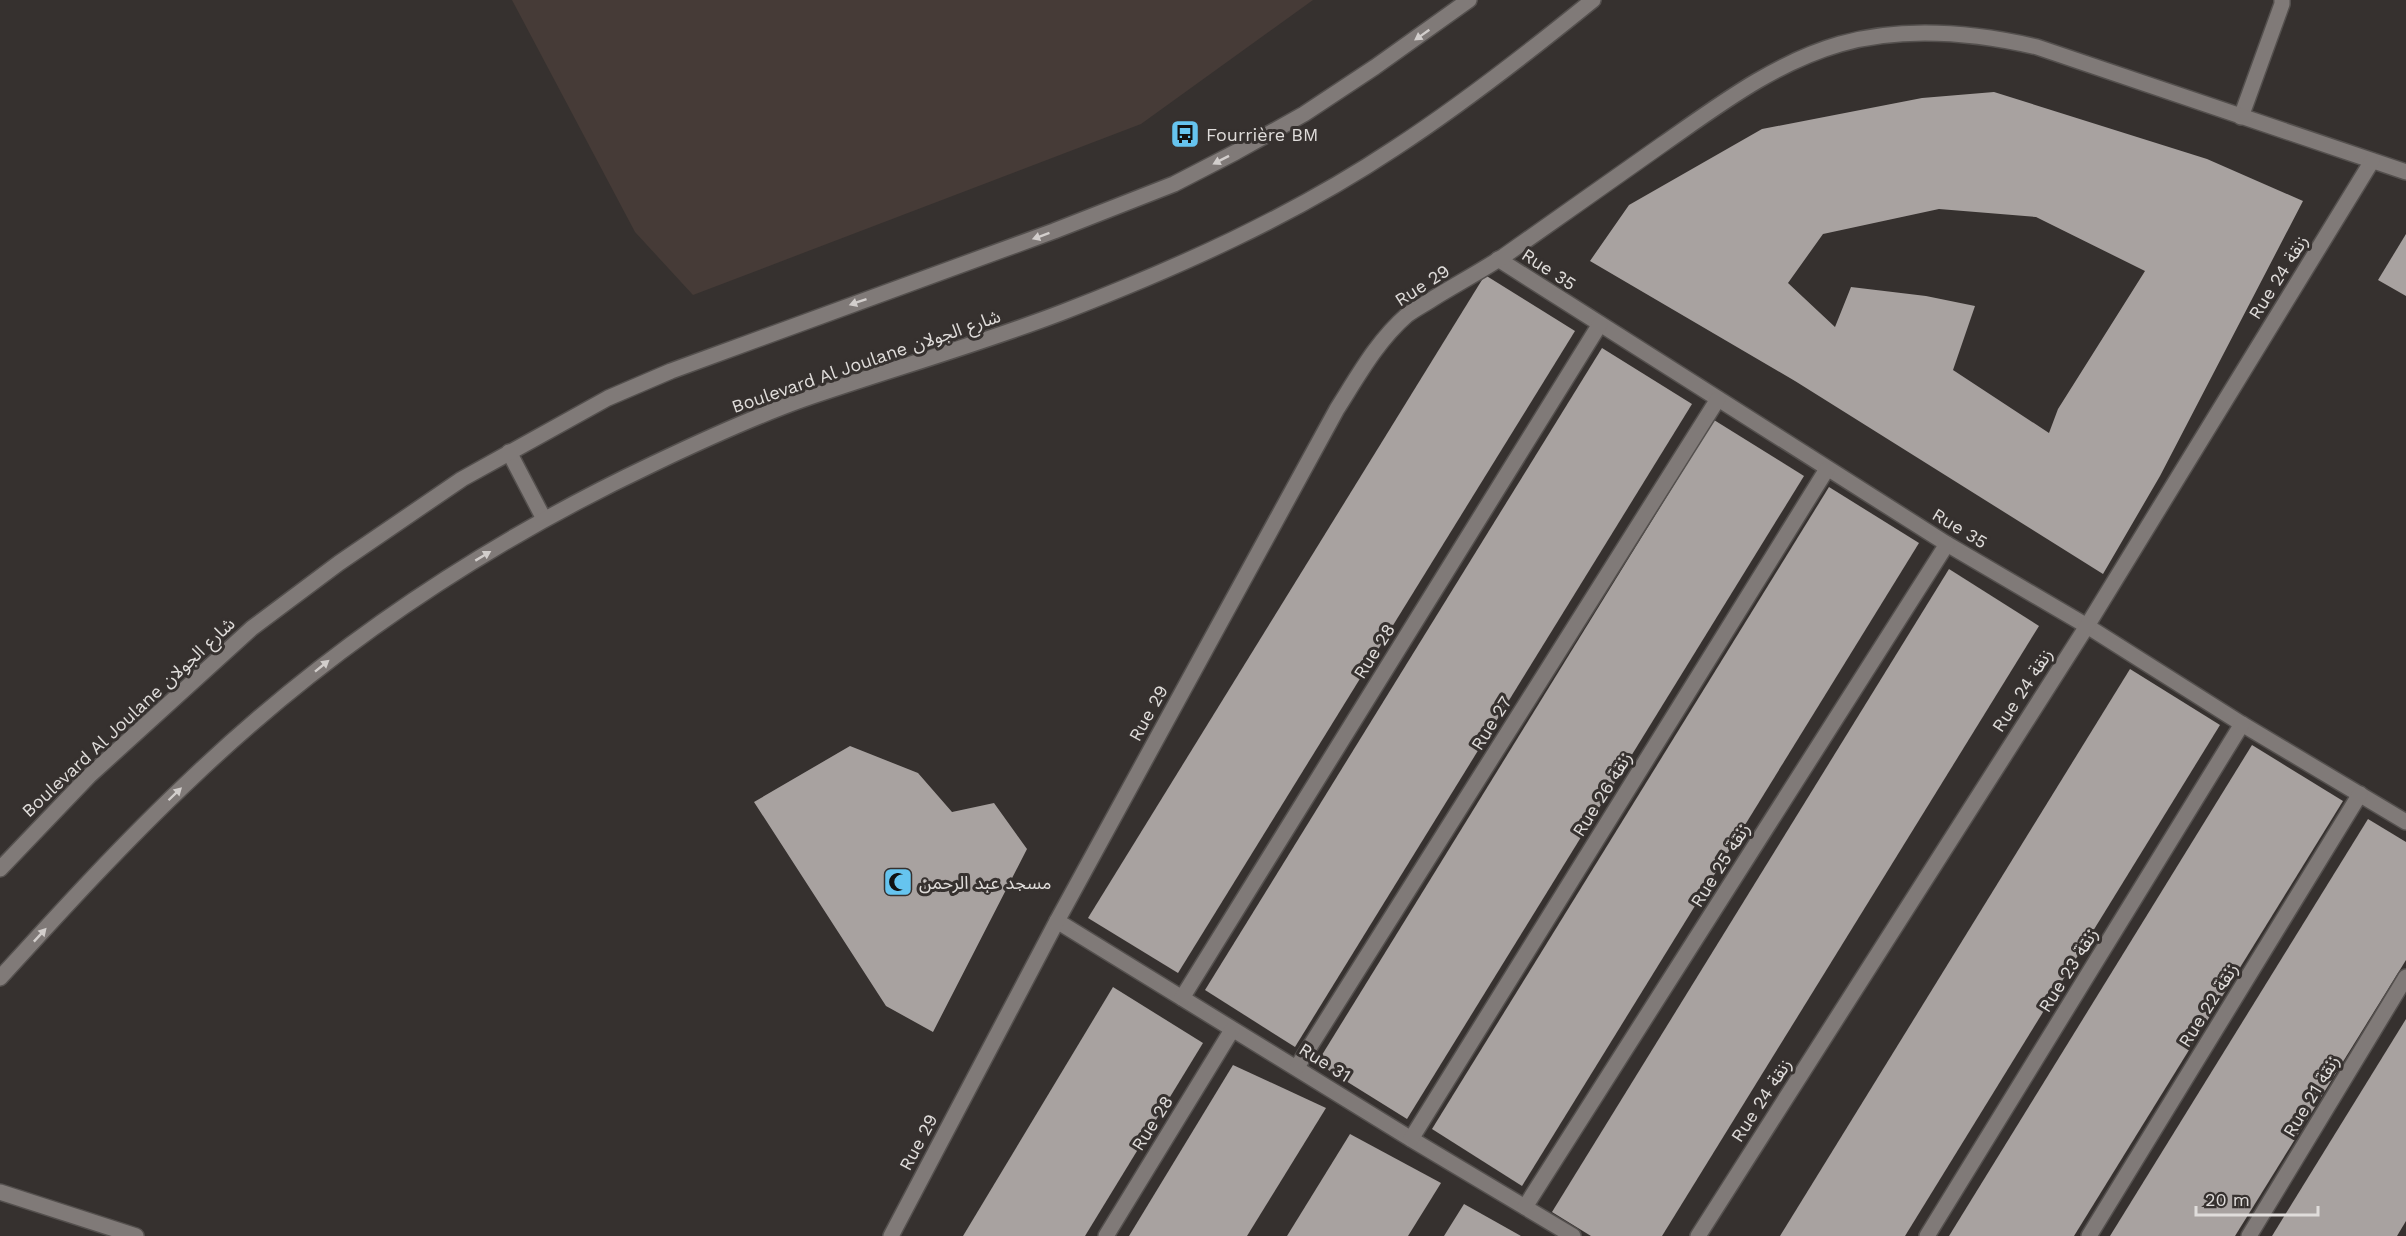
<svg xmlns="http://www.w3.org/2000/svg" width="2406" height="1236" viewBox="0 0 2406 1236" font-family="'Work Sans','Noto Sans Arabic',sans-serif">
<rect width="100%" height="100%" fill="#36312f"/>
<path fill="#463b37" d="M 512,0 L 1313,0 L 1141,124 L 693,295 L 635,232 Z"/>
<g fill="#a8a2a0" fill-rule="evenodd">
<path d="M 1994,92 L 2207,159 L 2303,201 L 2160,476 L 2103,574 L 1795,381 L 1590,261 L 1629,205 L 1762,129 L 1922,98 ZM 1939,209 L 2036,217 L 2145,271 L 2058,409 L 2049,433 L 1953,370 L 1975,306 L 1926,296 L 1851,287 L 1835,327 L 1788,283 L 1823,234 Z"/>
<path d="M 2406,234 L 2406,296 L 2378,280 Z"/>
<path d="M 1485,275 L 1575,331 L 1178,973 L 1088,918 Z"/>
<path d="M 1602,348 L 1692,404 L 1295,1047 L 1205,990 Z"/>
<path d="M 1714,420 L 1804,476 L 1407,1119 L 1317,1063 Z"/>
<path d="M 1829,487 L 1919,543 L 1522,1186 L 1432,1129 Z"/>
<path d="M 1949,569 L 2039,626 L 1662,1236 L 1591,1236 L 1552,1212 Z"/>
<path d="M 2130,669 L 2220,725 L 1905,1236 L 1780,1236 Z"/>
<path d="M 2252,745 L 2343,801 L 2074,1236 L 1949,1236 Z"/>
<path d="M 850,746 L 918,773 L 952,812 L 994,803 L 1027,849 L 933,1032 L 886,1006 L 754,802 Z"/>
<path d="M 2368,819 L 2406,842 L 2406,960 L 2235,1236 L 2110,1236 Z"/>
<path d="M 1113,987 L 1203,1043 L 1085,1236 L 963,1236 Z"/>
<path d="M 2406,1019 L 2406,1221 L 2397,1236 L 2272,1236 Z"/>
<path d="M 1233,1065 L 1326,1108 L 1247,1236 L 1129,1236 Z"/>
<path d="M 1350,1134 L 1441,1183 L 1408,1236 L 1287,1236 Z"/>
<path d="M 1464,1204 L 1521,1236 L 1444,1236 Z"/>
</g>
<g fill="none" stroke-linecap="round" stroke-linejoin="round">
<g stroke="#54504e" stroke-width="18">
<path id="lane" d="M 2241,117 L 2282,4 L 2282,0"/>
</g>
<g stroke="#54504e" stroke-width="18">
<g id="street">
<path d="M 1498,259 L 1947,544 L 2087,626 L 2242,724 L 2406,822"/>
<path d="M 1057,921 L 1411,1139 L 1573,1236"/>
<path d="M 1182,998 L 1600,324"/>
<path d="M 1297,1067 L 1718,399"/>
<path d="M 1411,1139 L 1827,469"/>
<path d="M 0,1192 L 136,1236"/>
<path d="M 1525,1207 L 1947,544"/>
<path d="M 891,1236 L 1057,921 L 1337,409 C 1358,376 1377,341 1407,315 C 1415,309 1425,304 1434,298 C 1457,284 1481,271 1504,256 C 1557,219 1610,181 1663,144 C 1719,105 1774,63 1840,44 C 1904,26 1972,32 2037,47 L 2406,172"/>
<path d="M 1106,1236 L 1232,1030"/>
<path d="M 1698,1236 L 2087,626 L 2372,161"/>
<path d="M 1927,1236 L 2242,724"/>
<path d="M 2089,1236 L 2360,794"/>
<path d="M 2249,1236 L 2406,977"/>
</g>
</g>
<g stroke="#54504e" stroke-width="18">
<g id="secondary">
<path d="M 509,452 L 544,519"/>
<path d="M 0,869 L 89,776 L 252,628 L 339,563 L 462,479 L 608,398 L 671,371 L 1054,231 L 1174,184 L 1236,152 L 1304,114 L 1375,67 L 1469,0"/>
<path d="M 0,978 C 62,910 124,842 191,779 C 326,650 484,544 653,464 C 701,441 751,418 801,400 C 888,370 977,345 1063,312 C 1177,268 1293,216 1395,148 C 1464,103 1529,52 1593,0"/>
</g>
</g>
<use href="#lane" stroke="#807a78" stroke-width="15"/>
<use href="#street" stroke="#807a78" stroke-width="15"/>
<use href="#secondary" stroke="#807a78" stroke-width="15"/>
</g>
<defs><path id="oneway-solid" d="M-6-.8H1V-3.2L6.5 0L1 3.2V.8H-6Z" transform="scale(1.5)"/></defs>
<g fill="#d2cecc">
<use href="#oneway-solid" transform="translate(1422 35) rotate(145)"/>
<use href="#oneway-solid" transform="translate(1221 160) rotate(153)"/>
<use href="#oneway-solid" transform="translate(1041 236) rotate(160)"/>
<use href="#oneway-solid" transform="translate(858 302) rotate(161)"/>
<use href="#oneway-solid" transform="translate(483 556) rotate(-31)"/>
<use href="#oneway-solid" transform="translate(322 666) rotate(-39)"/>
<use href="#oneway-solid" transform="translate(175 794) rotate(-44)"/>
<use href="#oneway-solid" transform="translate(40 935) rotate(-47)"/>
</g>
<defs>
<g id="bus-square" transform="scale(1.5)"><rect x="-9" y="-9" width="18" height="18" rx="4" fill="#66c4ef" stroke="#36312f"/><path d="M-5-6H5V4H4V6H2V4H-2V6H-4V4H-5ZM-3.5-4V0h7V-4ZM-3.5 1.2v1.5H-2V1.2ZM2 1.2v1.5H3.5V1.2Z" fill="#111"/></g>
<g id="mosque-square" transform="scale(1.5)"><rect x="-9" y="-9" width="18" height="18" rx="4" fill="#66c4ef" stroke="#36312f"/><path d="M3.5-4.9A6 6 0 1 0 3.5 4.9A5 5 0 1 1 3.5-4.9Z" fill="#111"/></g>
</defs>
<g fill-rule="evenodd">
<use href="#bus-square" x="1185" y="134"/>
<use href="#mosque-square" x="898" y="882"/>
</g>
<g text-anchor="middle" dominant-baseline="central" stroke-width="6" stroke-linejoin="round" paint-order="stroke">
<g font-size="18" fill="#e0dddb" stroke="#36312f" text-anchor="start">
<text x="1206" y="134">Fourrière BM</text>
<text x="919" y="882">مسجد عبد الرحمن</text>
</g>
<g font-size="18" fill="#e0dddb" stroke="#36312f">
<text transform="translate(1549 269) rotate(33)">Rue 35</text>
<text transform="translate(2278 277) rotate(-58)">Rue 24 زنقة</text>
<text transform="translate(1422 285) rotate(-33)">Rue 29</text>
<text transform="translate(866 361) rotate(-19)">Boulevard Al Joulane شارع الجولان</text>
<text transform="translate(1960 528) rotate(31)">Rue 35</text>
<text transform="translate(1374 651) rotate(-58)">Rue 28</text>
<text transform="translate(2022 690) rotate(-57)">Rue 24 زنقة</text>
<text transform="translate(1148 713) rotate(-61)">Rue 29</text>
<text transform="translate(128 717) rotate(-43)">Boulevard Al Joulane شارع الجولان</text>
<text transform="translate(1491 723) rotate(-58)">Rue 27</text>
<text transform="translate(1602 794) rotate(-58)">Rue 26 زنقة</text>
<text transform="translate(1720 865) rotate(-58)">Rue 25 زنقة</text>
<text transform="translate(2068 970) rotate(-58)">Rue 23 زنقة</text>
<text transform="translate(2208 1005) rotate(-58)">Rue 22 زنقة</text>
<text transform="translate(1325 1062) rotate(32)">Rue 31</text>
<text transform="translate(2311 1096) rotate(-59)">Rue 21 زنقة</text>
<text transform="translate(1761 1100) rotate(-57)">Rue 24 زنقة</text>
<text transform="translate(1152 1123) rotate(-58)">Rue 28</text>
<text transform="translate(918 1142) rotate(-62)">Rue 29</text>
</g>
</g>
<path d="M2196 1206v9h122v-9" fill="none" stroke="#e0dddb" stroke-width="3"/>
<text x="2205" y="1206" font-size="18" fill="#e0dddb" stroke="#36312f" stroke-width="4.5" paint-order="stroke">20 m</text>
</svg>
